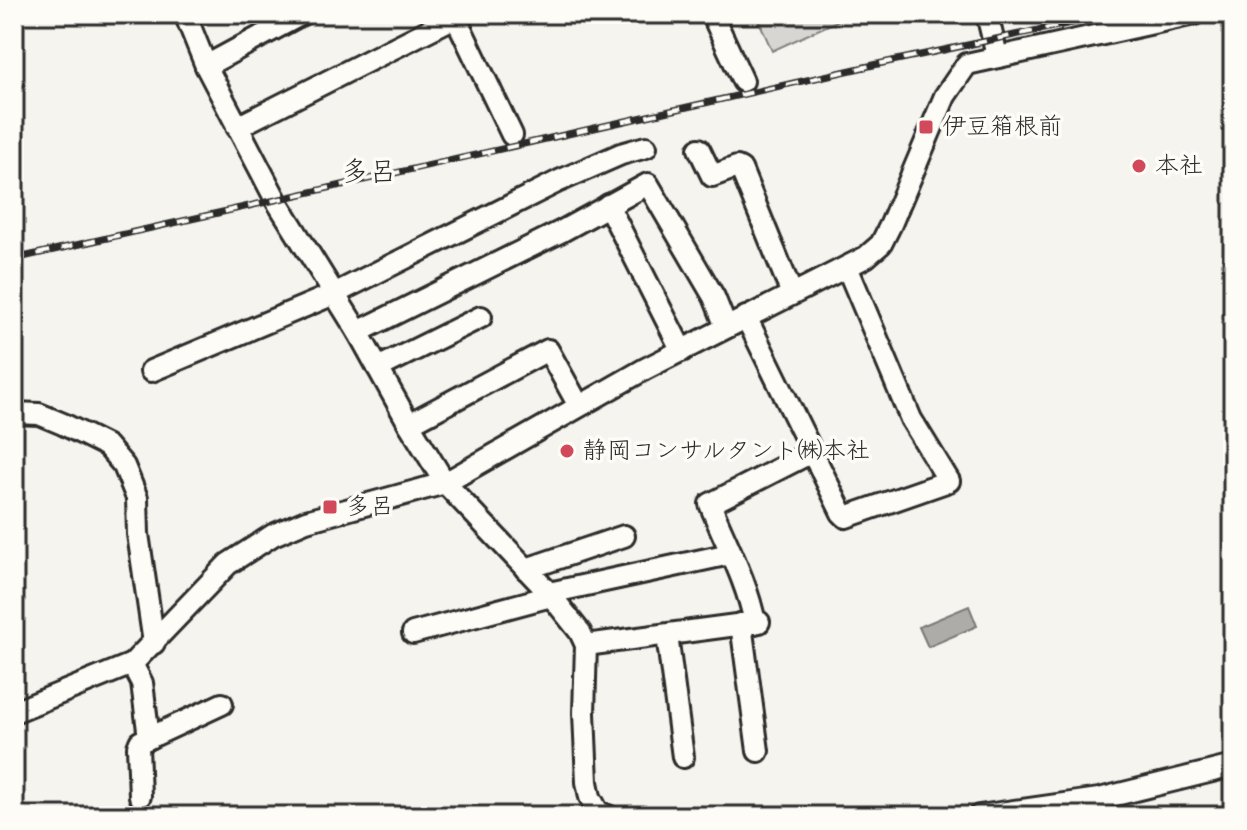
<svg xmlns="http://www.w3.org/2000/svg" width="1247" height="830" viewBox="0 0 1247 830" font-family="Kalam,'Klee One',sans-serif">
<rect width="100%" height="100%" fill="#f5f4ef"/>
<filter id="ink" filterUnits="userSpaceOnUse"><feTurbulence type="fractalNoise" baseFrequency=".0125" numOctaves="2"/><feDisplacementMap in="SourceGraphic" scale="16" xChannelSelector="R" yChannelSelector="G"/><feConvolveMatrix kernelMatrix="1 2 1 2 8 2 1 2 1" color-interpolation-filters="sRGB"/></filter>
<g filter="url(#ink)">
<path fill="#d7d6d2" stroke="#81807e" stroke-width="2" d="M 756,14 L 847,14 L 848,16 L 772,51 Z"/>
<path fill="#adaca9" stroke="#797877" stroke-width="2" d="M 969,606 L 977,626 L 928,647 L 919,627 Z"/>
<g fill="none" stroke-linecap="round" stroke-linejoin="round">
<g stroke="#2b2b2b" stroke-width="26">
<g id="minor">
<path d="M 185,14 L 206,66 L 276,200 L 358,332 L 409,424 L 445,483 L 549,593 L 580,632 L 586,645 L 584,713 L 587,782 L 590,797 L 598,812 L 608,816"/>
<path d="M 454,14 L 512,135"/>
<path d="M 712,14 L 743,81"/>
<path d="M 987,14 L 997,56"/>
<path d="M 206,66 L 302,14"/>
<path d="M 237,127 L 455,17"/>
<path d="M 699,149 L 712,176 L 737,167 L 741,169 L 792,294"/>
<path d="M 608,205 L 682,351"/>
<path d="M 746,317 L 842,513 L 846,517 L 949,481 L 911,419 L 847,267"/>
<path d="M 358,332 L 562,231 L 648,184 L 714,297 L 726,327"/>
<path d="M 378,368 L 481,317"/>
<path d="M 151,371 L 334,294 L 559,181 L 621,154 L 646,147"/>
<path d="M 14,413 L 39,414 L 63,424 L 107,446 L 124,466 L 137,498 L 138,534 L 154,643"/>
<path d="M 409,424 L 548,350 L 579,406"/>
<path d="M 526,569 L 624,536"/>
<path d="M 549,593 L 730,554"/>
<path d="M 755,623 C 747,581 726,544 710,504 L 812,452"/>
<path d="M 741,624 L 758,751"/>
<path d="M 413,633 L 551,596"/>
<path d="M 667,635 L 683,757"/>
<path d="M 586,645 L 759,622"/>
<path d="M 132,664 L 142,683 L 149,738 L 140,742 L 138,747 L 140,796"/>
<path d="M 14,712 L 132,664 L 228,564 L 273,535 L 306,521 L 445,483 L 645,369 L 866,257 L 881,244 L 891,224 L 945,96 L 967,64 L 1194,14"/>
<path d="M 149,738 L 222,704"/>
<path d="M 979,816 L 1099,799 L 1233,766"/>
</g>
</g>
<use href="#minor" stroke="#fdfcf7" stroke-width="20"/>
<g stroke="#2b2b2b" stroke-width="7">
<path id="rail" d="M 14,259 L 878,64 L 1114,14"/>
</g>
<use href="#rail" stroke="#fdfcf7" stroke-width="4" stroke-dasharray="12" stroke-linecap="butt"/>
</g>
</g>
<g fill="#d1495b" stroke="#fdfcf7" stroke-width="3">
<rect x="918" y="119" width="16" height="16" rx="4"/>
<circle cx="1139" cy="166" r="8"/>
<circle cx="567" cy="451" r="8"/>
<rect x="322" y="499" width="16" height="16" rx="4"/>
</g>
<g text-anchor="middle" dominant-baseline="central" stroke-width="7" stroke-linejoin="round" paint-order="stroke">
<g font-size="24" fill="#2b2b2b" stroke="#fdfcf7" text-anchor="start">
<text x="942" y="127">伊豆箱根前</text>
<text x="1155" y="166">本社</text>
<text x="583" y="451">静岡コンサルタント㈱本社</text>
<text x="346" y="507">多呂</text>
</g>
<g font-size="28" fill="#2b2b2b" stroke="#fdfcf7">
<text x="369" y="173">多呂</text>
</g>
</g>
<rect width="1247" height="830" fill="none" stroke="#fdfcf7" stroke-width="48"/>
<rect x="24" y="24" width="1199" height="782" fill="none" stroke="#2b2b2b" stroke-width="3" filter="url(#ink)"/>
</svg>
